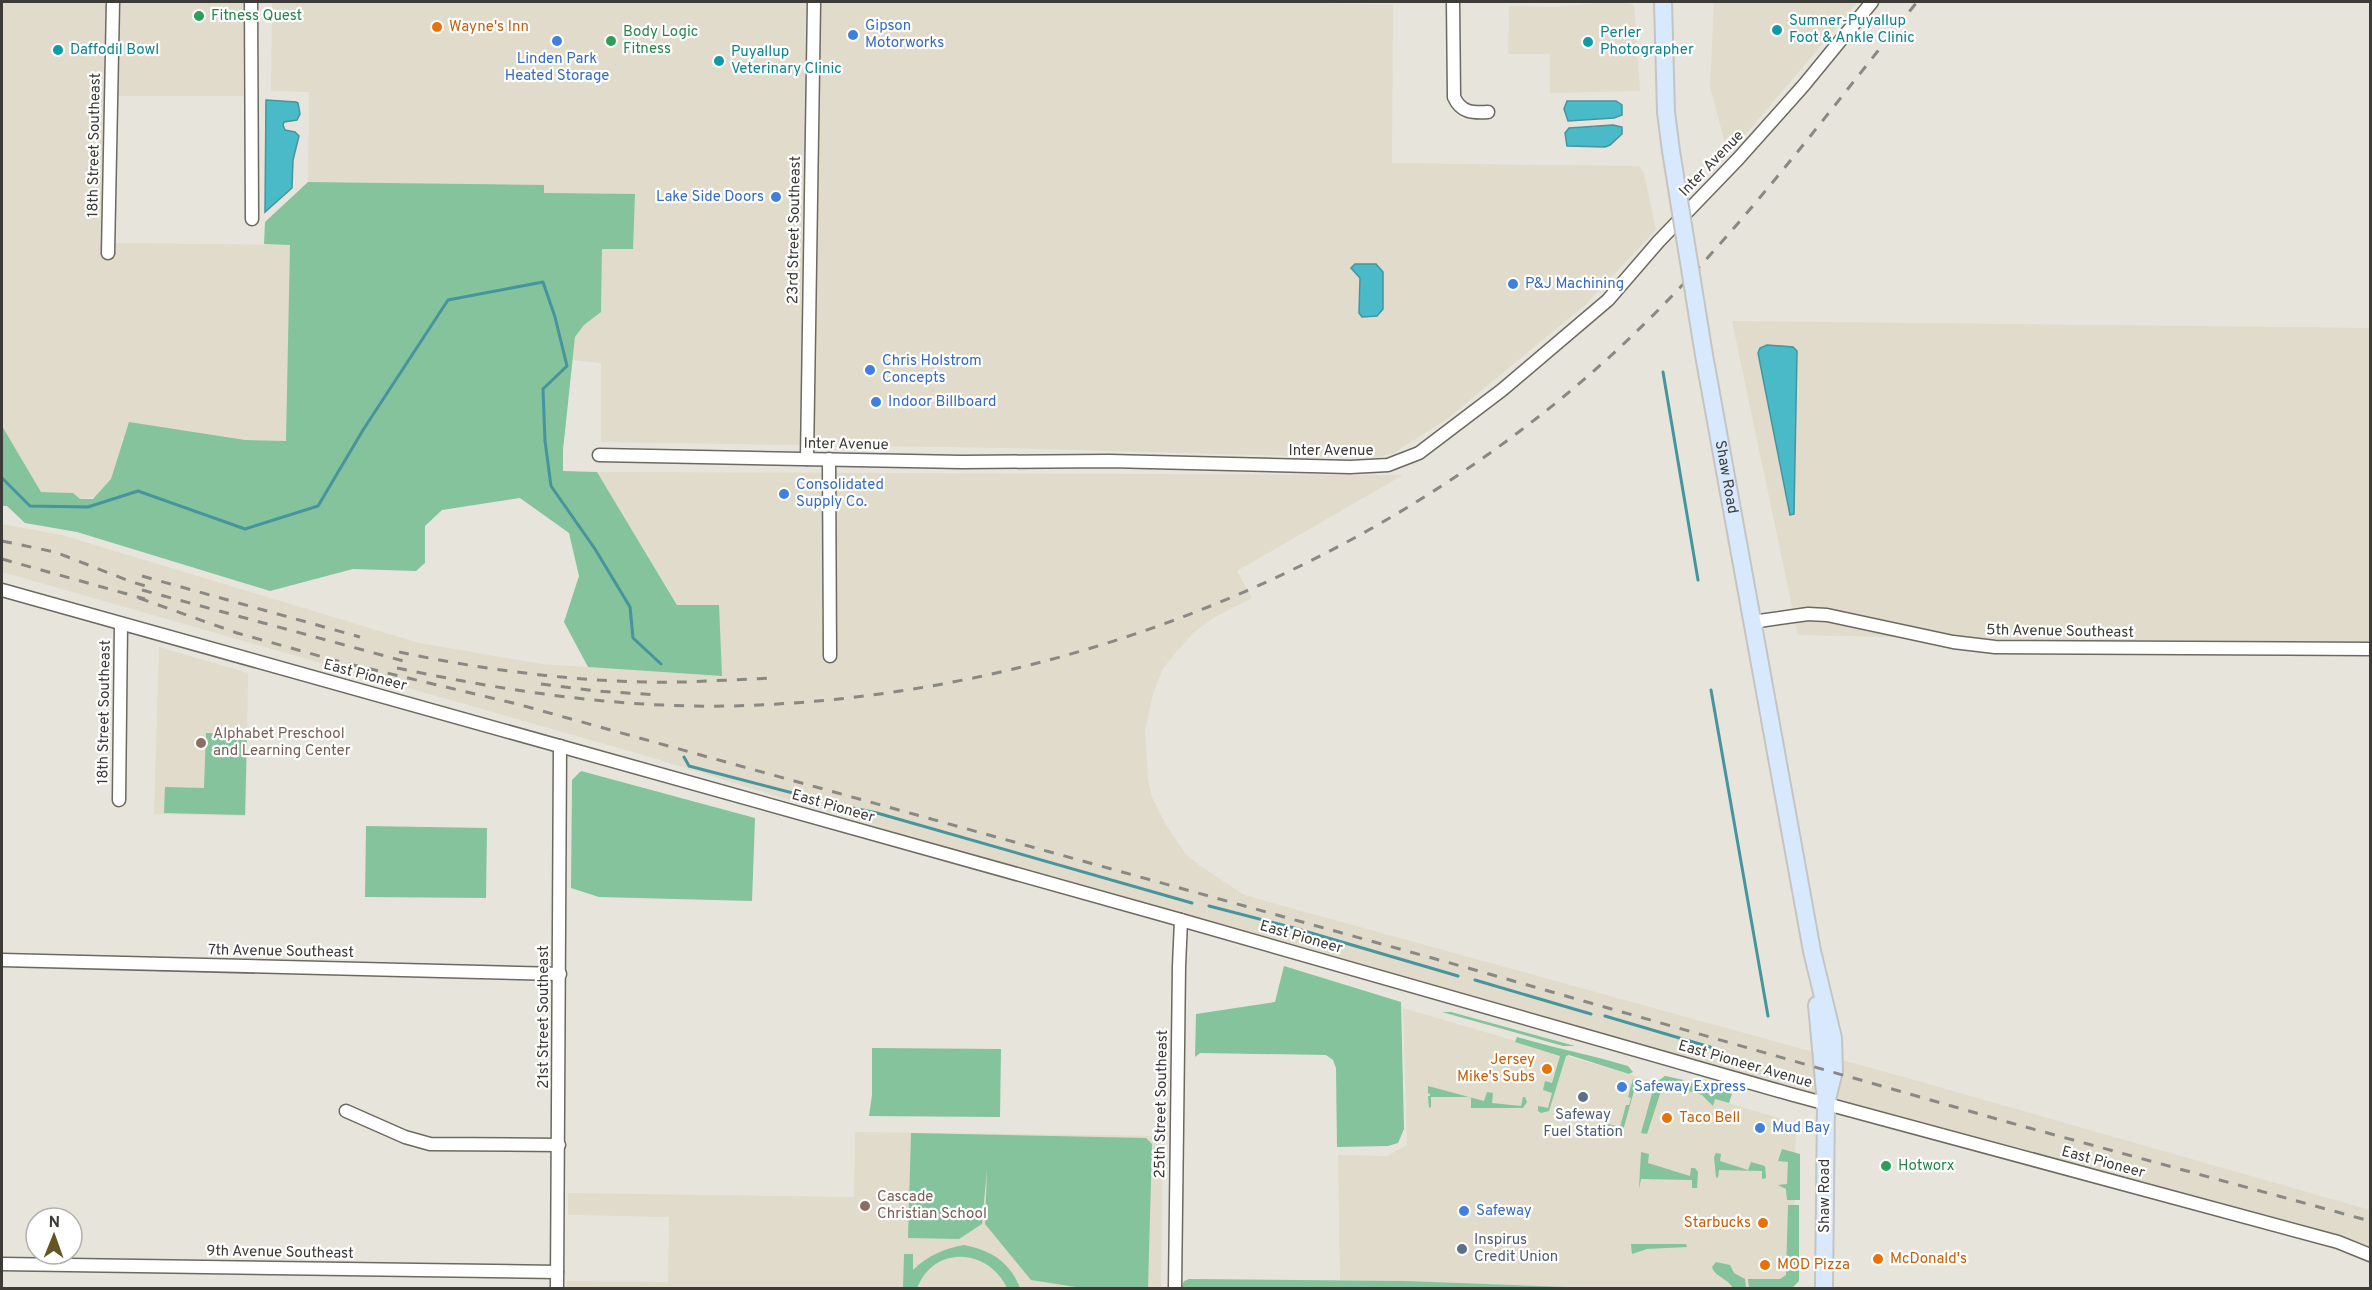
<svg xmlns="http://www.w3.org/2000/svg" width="2372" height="1290" viewBox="0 0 2372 1290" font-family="Overpass,sans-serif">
<rect width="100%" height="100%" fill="#e7e5db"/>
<g fill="#e0dbca">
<path d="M 2,2 L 244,2 L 243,96 L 117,96 L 115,243 L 290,245 L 287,441 L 122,438 L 119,494 L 80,499 L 72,493 L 41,492 L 2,426 Z"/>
<path d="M 272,2 L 1273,2 L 1393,5 L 1392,163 L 1639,166 L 1644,173 L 1656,230 L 1586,304 L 1447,419 L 1392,454 L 1376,457 L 1294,456 L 1004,448 L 601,442 L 601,363 L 573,360 L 575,337 L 584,325 L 601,312 L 602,249 L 544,193 L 543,185 L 308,182 L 309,92 L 271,91 Z"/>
<path d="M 1610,2 L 1624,2 L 1634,5 L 1640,91 L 1550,93 L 1550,54 L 1508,54 L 1509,6 L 1555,7 Z"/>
<path d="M 1714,2 L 1858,2 L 1728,155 L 1710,86 Z"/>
<path d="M 1732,321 L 2370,328 L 2370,648 L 1798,635 Z"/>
<path d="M 597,472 L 1403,475 L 1237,571 L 1252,598 L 1215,617 L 1193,633 L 1163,668 L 1153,694 L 1145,731 L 1148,780 L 1152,797 L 1166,825 L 1186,854 L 1199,865 L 1244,895 L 1911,1079 L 2370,1210 L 2370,1253 L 1195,924 L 643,755 L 2,572 L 2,524 L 62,535 L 419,643 L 542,664 L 721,676 Z"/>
<path d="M 159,647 L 248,673 L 246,816 L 154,814 Z"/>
<path d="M 1403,1008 L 1796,1123 L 1793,1288 L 1593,1288 L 1405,1281 L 1340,1280 L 1338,1155 L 1387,1156 L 1407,1145 Z"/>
<path d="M 855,1132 L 1163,1136 L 1161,1288 L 567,1288 L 567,1281 L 668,1282 L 669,1217 L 568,1215 L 568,1193 L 854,1197 Z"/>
</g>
<g fill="#84c39b">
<path d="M 308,182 L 544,185 L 544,193 L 635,194 L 633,249 L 602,249 L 601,312 L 584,325 L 575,337 L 563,450 L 563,471 L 597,472 L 677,605 L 719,605 L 722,676 L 588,667 L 564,622 L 579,576 L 569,533 L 520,498 L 442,510 L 425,526 L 425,563 L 416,571 L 353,569 L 270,591 L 77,532 L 25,523 L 7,506 L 2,506 L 2,426 L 41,492 L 73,493 L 80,499 L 93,499 L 111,479 L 129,422 L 245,440 L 286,441 L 290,245 L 264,244 L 265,222 Z"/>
<path d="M 206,733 L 247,734 L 245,815 L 164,813 L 165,787 L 204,788 Z"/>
<path d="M 581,771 L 755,818 L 752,901 L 599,897 L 571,888 L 572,780 Z"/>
<path d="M 366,826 L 487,828 L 486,898 L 365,897 Z"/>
<path d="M 1284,966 L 1401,1002 L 1404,1129 L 1398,1143 L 1388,1146 L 1337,1147 L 1336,1068 L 1333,1060 L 1326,1055 L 1200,1053 L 1195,1057 L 1196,1014 L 1275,1002 Z"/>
<path d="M 1442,1012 L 1451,1012 L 1575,1046 L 1563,1046 Z"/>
<path d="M 1517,1037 C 1554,1048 1591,1055 1628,1066 L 1633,1072 L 1629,1074 L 1569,1055 L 1566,1056 L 1549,1111 L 1541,1113 L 1538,1111 L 1538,1106 L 1548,1108 L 1552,1093 L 1543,1090 L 1545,1081 L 1552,1083 L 1560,1056 L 1515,1042 Z"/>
<path d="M 872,1048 L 1001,1049 L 1000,1117 L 869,1116 L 872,1095 Z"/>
<path d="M 1665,1076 L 1684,1080 L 1681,1088 L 1666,1085 L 1662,1088 L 1647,1134 L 1641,1133 L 1655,1083 Z"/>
<path d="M 1633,1079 L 1637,1080 L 1624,1127 L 1621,1130 L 1609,1128 L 1608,1124 L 1620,1127 L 1626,1105 L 1629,1105 L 1631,1098 L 1628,1097 Z"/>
<path d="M 1687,1081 L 1732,1094 L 1729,1103 L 1715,1099 L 1713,1106 L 1702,1095 L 1685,1090 Z"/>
<path d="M 1428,1086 L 1484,1101 L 1487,1092 L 1493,1093 L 1492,1103 L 1521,1106 L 1523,1097 L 1525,1097 L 1527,1102 L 1523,1108 L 1471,1108 L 1471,1097 L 1431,1097 L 1431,1107 L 1429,1108 L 1428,1096 L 1430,1096 L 1430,1094 L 1428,1093 Z"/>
<path d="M 911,1133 L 1146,1138 L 1152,1144 L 1148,1288 L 1082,1288 L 1031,1280 L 985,1224 L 987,1169 L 982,1224 L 959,1239 L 908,1238 Z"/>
<path d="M 1782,1149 L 1800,1154 L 1800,1200 L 1787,1200 L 1786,1189 L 1778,1185 L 1787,1184 L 1788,1162 L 1778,1161 Z"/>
<path d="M 1641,1152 L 1649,1154 L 1648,1163 L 1690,1176 L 1691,1168 L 1695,1168 L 1698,1172 L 1697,1188 L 1692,1188 L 1692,1180 L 1641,1179 L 1639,1189 Z"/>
<path d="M 1716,1153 L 1721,1154 L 1720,1161 L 1748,1170 L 1751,1162 L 1765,1166 L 1766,1178 L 1762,1179 L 1762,1171 L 1719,1170 L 1718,1178 L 1716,1177 L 1714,1157 Z"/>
<path d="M 1788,1205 L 1799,1205 L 1799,1281 L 1792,1288 L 1749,1288 L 1748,1279 L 1780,1279 L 1786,1275 Z"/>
<path d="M 1631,1244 L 1686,1244 L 1687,1247 L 1647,1249 L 1632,1254 Z"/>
<path d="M 964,1245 C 991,1250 1010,1262 1020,1288 L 1007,1288 C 988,1248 934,1245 917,1288 L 903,1288 L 904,1254 L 913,1254 L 913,1270 C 929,1255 943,1249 964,1245 Z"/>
<path d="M 1716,1262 L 1730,1265 L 1734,1273 L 1745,1279 L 1746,1288 L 1733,1288 C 1726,1277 1715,1277 1712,1267 Z"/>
<path d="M 1189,1279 L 1405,1281 L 1593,1288 L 1181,1288 L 1184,1281 Z"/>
</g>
<g fill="#4abac8" stroke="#46949d" stroke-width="1.5">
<path d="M 266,100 L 296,102 L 298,103 L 300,114 L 297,120 L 284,122 L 283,125 L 285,130 L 295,132 L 299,136 L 293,160 L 292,188 L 265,212 Z"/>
<path d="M 1567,101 L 1616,101 L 1622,105 L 1622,115 L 1614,118 L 1568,121 L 1564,109 Z"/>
<path d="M 1613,125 L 1622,127 L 1622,134 L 1610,145 L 1605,147 L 1567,146 L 1565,133 L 1569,128 Z"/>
<path d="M 1355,264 L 1376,264 L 1383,272 L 1383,309 L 1377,316 L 1362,317 L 1359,313 L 1360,278 L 1351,268 Z"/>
<path d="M 1767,345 L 1793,347 L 1797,351 L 1794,514 L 1790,515 L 1758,353 L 1760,348 Z"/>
</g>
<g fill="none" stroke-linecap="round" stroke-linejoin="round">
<g stroke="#46949d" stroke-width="3">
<path d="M 1663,372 L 1698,580"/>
<path d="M 2,478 L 30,506 L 88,507 L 138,491 L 245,529 L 318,506 L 363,430 L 448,300 L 543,282 L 555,317 L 567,366 L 543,389 L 545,441 L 551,486 L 595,549 L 630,607 L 633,638 L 661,664"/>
<path d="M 1711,690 L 1768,1016"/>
<path d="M 684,757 L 689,766 L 816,799"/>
<path d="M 838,805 L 877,813 L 1192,903"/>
<path d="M 1209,906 L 1294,928 L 1458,976"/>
<path d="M 1475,980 L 1591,1014"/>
<path d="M 1605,1016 L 1710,1047 L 1726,1056"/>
</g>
<g stroke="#6c6961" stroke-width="15">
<g id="minor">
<path d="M 251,2 L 252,219"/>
<path d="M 1453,2 L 1454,97 C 1461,113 1473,113 1488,112"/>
<path d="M 108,253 L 113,2"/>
<path d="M 599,455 L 962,462 L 1109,461 L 1350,467 L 1388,465 L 1419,453 L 1502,390 L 1608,300 L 1659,241 L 1738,159 L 1804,85 L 1872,2"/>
<path d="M 807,459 L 814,2"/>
<path d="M 829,459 L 830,656"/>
<path d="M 2,590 L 1181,920 L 1790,1094 L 2338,1242 L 2370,1255"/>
<path d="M 1752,622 L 1808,614 L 1827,615 L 1953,642 L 1995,647 L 2370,649"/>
<path d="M 119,800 L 121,624"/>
<path d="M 2,960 L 560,974"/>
<path d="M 346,1111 L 405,1137 L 430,1144 L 559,1145"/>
<path d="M 2,1264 L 557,1272"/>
<path d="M 557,1288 L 560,746"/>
<path d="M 1175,1288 L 1179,966 L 1181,920"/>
</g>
</g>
<g stroke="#c4c4c3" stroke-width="20">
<g id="major">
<path d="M 1663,2 L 1666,112 L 1671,151"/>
<path id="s1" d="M 1704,355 L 1812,951 L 1833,1038 L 1834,1071 L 1826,1103"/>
<path d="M 1817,1005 L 1826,1103 L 1824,1288"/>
</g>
</g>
<use href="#minor" stroke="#fff" stroke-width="12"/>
<use href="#major" stroke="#d9e9fd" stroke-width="16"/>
<g stroke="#898882" stroke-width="3" stroke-dasharray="10 10" stroke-linecap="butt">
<path d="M 2,541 L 55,552 L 132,582 L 152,588"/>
<path d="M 2,559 L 145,599"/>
<path d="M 142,576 L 360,637"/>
<path d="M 142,590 L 411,663"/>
<path d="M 139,598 L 237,633 L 341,662 L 517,704 L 1468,968 L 2011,1123 L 2370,1221"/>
<path d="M 399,652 C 489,671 591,684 684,682 C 714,681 745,679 775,678"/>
<path d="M 397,668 C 516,693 637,711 759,705 C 1062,691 1358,575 1588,376 C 1714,267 1813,131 1917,2"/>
<path d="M 541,684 L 596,691 L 658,695"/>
</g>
<g stroke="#c4c4c3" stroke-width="20" stroke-linecap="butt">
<path id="major-bridge" d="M 1671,151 L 1704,355"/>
</g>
<use href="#major-bridge" stroke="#d9e9fd" stroke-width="16"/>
</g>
<g fill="#2e9e5b" stroke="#fff" stroke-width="2">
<circle cx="199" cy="16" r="6"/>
<circle cx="611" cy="41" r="6"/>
<circle cx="1886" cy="1166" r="6"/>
</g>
<g fill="#e8710a" stroke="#fff" stroke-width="2">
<circle cx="437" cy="27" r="6"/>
<circle cx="1547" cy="1069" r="6"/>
<circle cx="1667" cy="1118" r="6"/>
<circle cx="1763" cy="1223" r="6"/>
<circle cx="1878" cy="1259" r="6"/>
<circle cx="1765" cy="1265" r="6"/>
</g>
<g fill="#0f9aa8" stroke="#fff" stroke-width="2">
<circle cx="1777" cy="30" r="6"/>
<circle cx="1588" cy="42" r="6"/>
<circle cx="58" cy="50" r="6"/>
<circle cx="719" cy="61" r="6"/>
</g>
<g fill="#3f7fe0" stroke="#fff" stroke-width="2">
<circle cx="853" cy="35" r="6"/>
<circle cx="557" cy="41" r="6"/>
<circle cx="776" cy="197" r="6"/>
<circle cx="1513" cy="284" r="6"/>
<circle cx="870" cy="370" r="6"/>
<circle cx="876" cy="402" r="6"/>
<circle cx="784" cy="494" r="6"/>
<circle cx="1622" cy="1087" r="6"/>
<circle cx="1760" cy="1128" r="6"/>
<circle cx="1464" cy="1211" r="6"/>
</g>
<g fill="#8d6e63" stroke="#fff" stroke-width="2">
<circle cx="201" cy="743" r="6"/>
<circle cx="865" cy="1206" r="6"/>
</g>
<g fill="#5c6f8a" stroke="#fff" stroke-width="2">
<circle cx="1583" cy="1097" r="6"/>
<circle cx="1462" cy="1249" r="6"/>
</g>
<g text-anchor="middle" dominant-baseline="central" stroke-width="4.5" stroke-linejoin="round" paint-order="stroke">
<g font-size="15" fill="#27864d" stroke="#fff" text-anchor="start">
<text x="211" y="16">Fitness Quest</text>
<text x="623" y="32">Body Logic<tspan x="623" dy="17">Fitness</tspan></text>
<text x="1898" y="1166">Hotworx</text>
</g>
<g font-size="15" fill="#0d838f" stroke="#fff" text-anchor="start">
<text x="1789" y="21">Sumner-Puyallup<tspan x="1789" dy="17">Foot &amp; Ankle Clinic</tspan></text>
<text x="1600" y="33">Perler<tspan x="1600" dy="17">Photographer</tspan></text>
<text x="70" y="50">Daffodil Bowl</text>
<text x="731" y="52">Puyallup<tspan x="731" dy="17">Veterinary Clinic</tspan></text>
</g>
<g font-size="15" fill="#366cbe" stroke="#fff" text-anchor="start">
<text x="865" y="26">Gipson<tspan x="865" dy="17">Motorworks</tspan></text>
<text x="557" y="59" text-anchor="middle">Linden Park<tspan x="557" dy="17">Heated Storage</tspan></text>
<text x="764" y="197" text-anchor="end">Lake Side Doors</text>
<text x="1525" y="284">P&amp;J Machining</text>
<text x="882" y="361">Chris Holstrom<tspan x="882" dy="17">Concepts</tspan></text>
<text x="888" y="402">Indoor Billboard</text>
<text x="796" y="485">Consolidated<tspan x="796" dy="17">Supply Co.</tspan></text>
<text x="1634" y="1087">Safeway Express</text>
<text x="1772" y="1128">Mud Bay</text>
<text x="1476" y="1211">Safeway</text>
</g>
<g font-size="15" fill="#c56008" stroke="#fff" text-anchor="start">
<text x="449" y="27">Wayne's Inn</text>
<text x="1535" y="1060" text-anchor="end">Jersey<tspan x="1535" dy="17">Mike's Subs</tspan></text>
<text x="1679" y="1118">Taco Bell</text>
<text x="1751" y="1223" text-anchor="end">Starbucks</text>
<text x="1890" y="1259">McDonald's</text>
<text x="1777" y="1265">MOD Pizza</text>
</g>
<g font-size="15" fill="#3c3b38" stroke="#fff">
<text transform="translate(95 145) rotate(-89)">18th Street Southeast</text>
<text transform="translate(1712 164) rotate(-46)">Inter Avenue</text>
<text transform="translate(795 230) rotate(-89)">23rd Street Southeast</text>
<text transform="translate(846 445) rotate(1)">Inter Avenue</text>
<text x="1331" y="451">Inter Avenue</text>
<text stroke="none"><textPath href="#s1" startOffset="124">Shaw Road</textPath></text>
<text transform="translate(2060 632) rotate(1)">5th Avenue Southeast</text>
<text transform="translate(365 676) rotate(15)">East Pioneer</text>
<text transform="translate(105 712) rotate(-89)">18th Street Southeast</text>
<text transform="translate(833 807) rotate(16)">East Pioneer</text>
<text transform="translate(1301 938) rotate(16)">East Pioneer</text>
<text transform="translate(281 952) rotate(1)">7th Avenue Southeast</text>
<text transform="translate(544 1017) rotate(-90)">21st Street Southeast</text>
<text transform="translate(1745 1065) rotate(16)">East Pioneer Avenue</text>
<text transform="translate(1162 1104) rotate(-89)">25th Street Southeast</text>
<text transform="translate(2103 1163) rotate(15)">East Pioneer</text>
<text transform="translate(1825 1196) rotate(-90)">Shaw Road</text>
<text transform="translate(280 1253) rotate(1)">9th Avenue Southeast</text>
</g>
<g font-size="15" fill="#785e54" stroke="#fff" text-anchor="start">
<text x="213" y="734">Alphabet Preschool<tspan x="213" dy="17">and Learning Center</tspan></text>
<text x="877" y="1197">Cascade<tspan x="877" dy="17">Christian School</tspan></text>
</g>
<g font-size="15" fill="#4e5e75" stroke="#fff">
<text x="1583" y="1115">Safeway<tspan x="1583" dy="17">Fuel Station</tspan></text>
<text x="1474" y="1240" text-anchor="start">Inspirus<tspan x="1474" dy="17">Credit Union</tspan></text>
</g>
</g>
<rect width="2372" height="1290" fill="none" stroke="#3c3b38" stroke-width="6"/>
<g transform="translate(54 1236) rotate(1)"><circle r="28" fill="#ffffff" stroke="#b1b1af" stroke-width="1.5"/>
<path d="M0-4.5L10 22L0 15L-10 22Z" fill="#655724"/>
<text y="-9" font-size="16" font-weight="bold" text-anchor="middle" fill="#3c3b38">N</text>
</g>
</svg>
